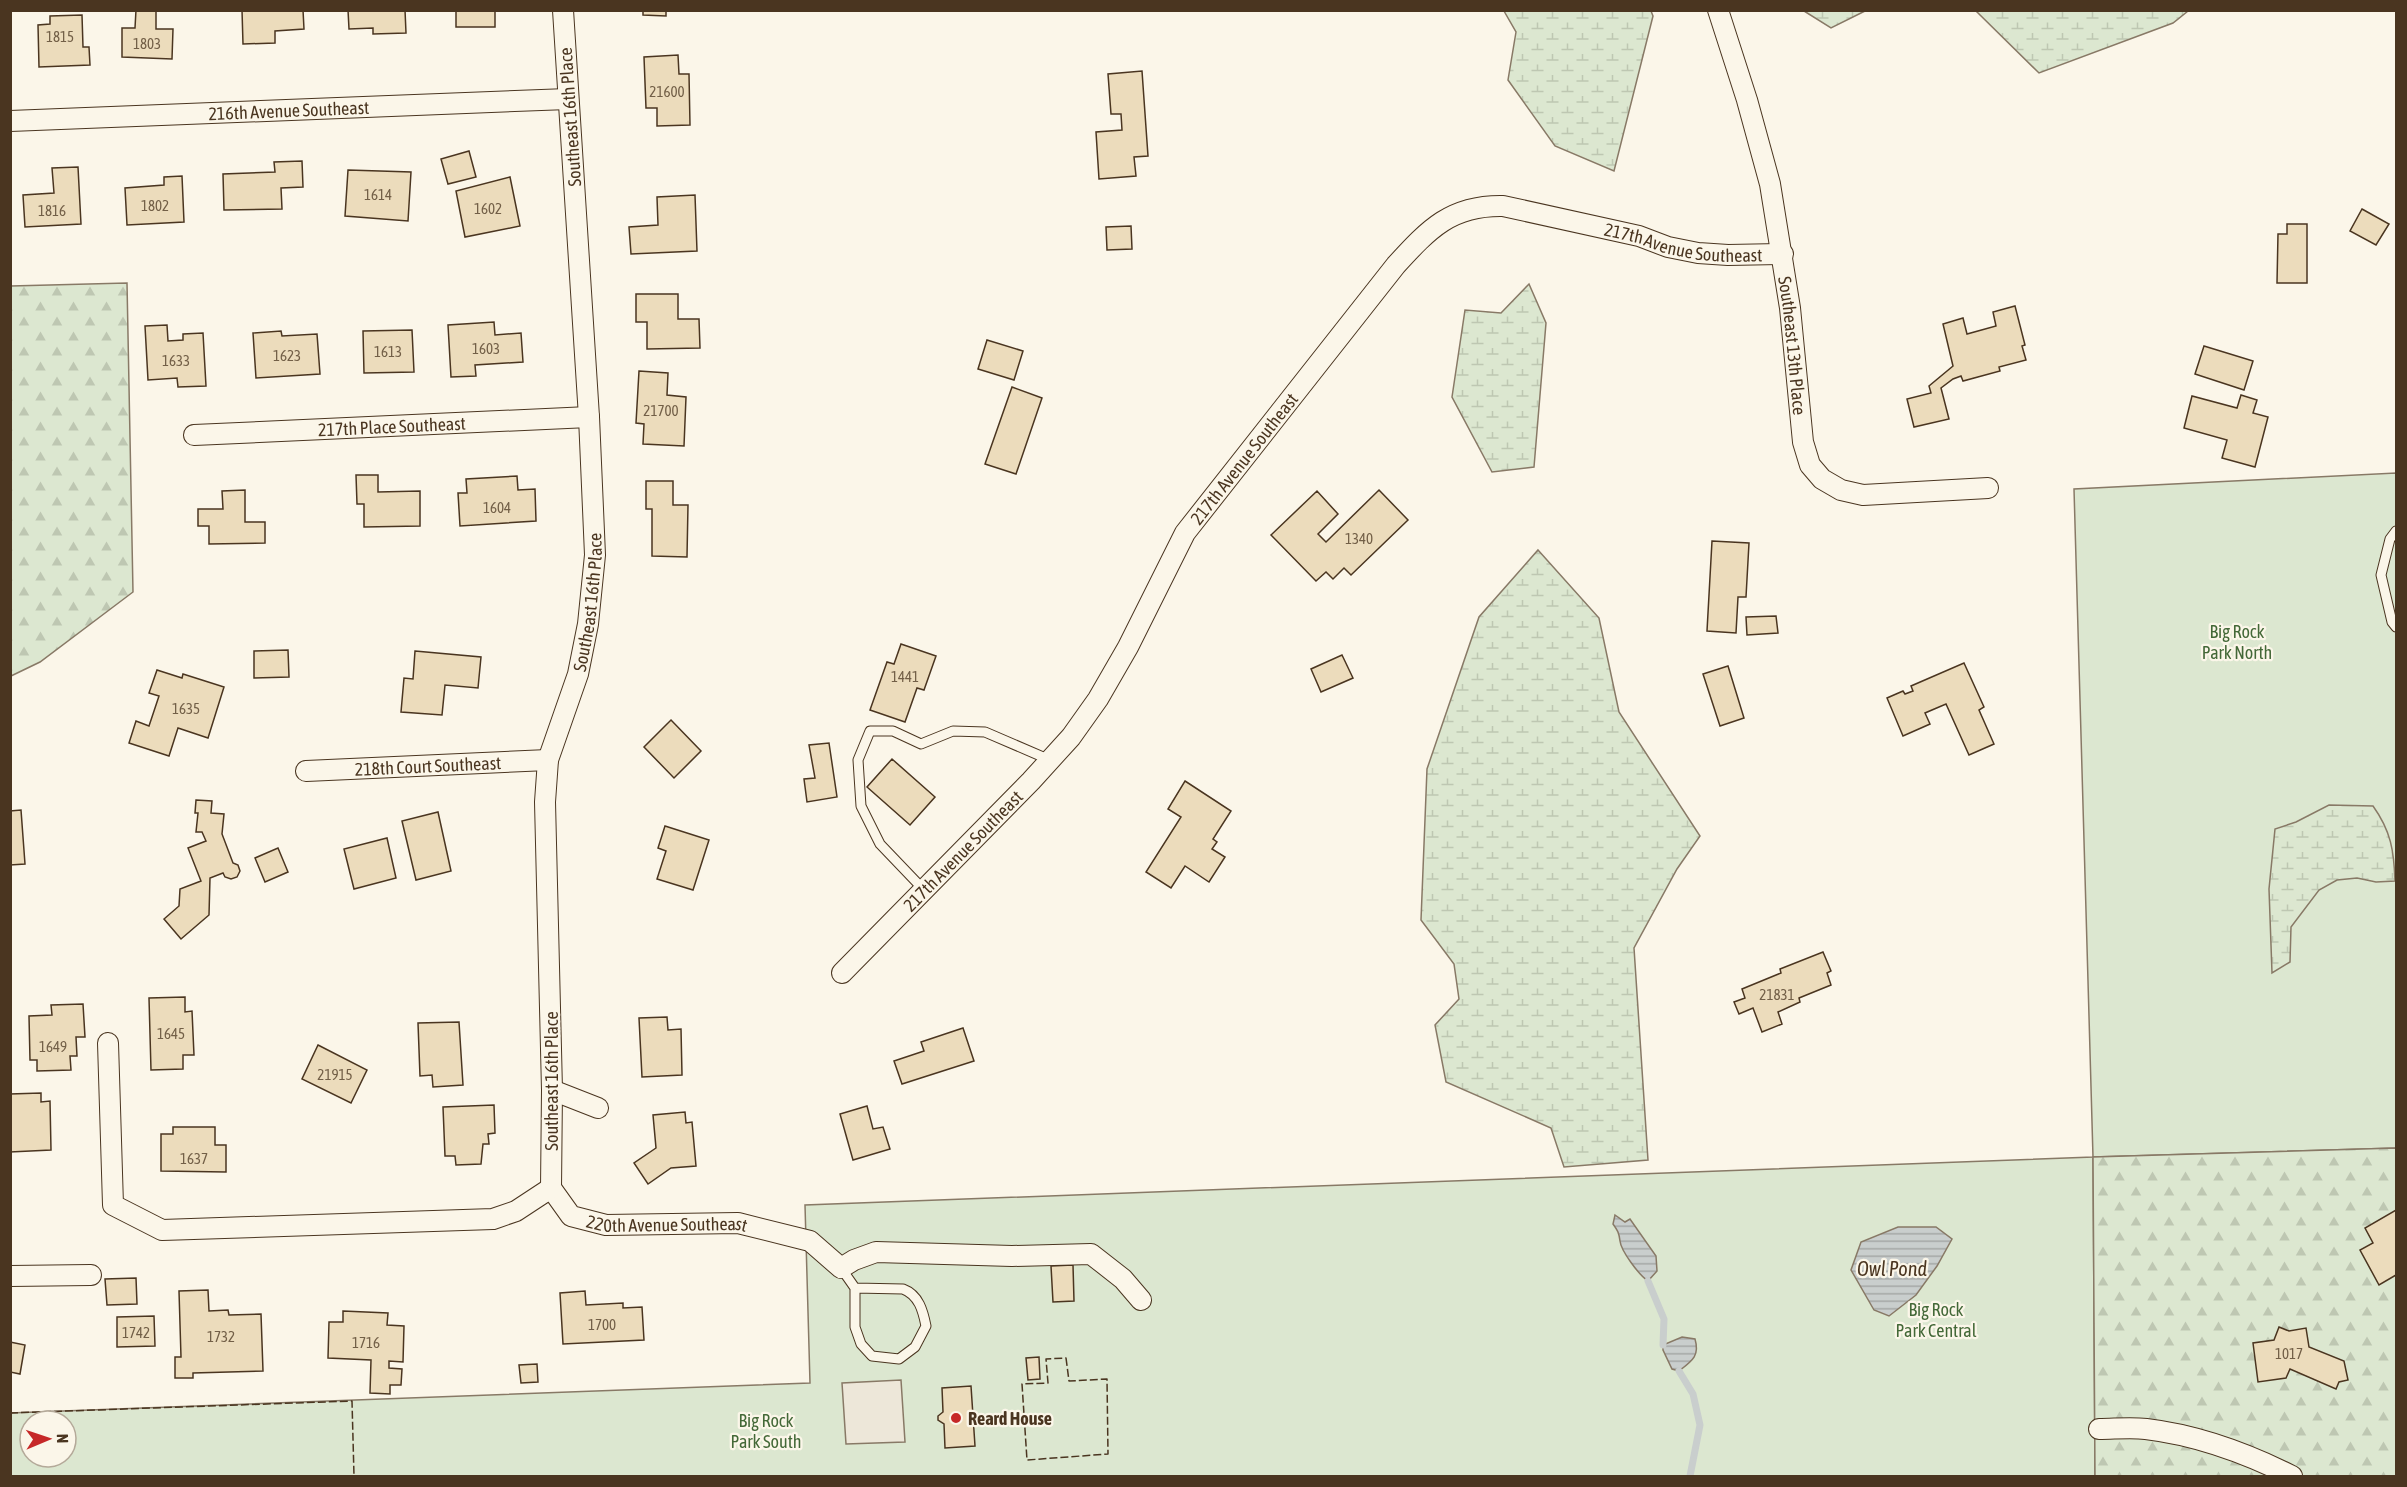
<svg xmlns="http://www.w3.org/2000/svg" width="2407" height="1487" viewBox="0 0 2407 1487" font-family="'Asap Condensed',sans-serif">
<defs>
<pattern id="forest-firs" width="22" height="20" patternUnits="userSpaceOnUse" patternTransform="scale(1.5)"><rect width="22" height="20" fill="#dce7d0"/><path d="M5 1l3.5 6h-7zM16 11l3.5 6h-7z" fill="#bec7b2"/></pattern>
<pattern id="wetland-marsh" width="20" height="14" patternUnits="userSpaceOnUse" patternTransform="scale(1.5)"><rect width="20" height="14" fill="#dce7d0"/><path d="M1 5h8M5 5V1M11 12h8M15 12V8" fill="none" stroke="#bec7b2"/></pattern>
<pattern id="water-rules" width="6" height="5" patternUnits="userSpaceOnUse" patternTransform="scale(1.5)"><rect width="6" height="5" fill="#c9cecd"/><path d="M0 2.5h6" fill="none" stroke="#a5a8a6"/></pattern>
</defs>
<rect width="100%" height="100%" fill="#fbf6e9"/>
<path fill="#dce7d0" stroke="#887966" stroke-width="1.5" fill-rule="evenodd" d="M 2396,473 L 2396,1148 L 2093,1157 L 2095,1476 L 11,1476 L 10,1413 L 810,1383 L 805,1205 L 2093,1157 L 2074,489 ZM 30,1421 L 66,1421 L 66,1457 L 30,1457 Z"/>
<g fill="url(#forest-firs)" stroke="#887966" stroke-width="1.5">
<path d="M 127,283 L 133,592 L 40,662 L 11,676 L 11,286 Z"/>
<path d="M 2396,1148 L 2396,1476 L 2095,1476 L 2093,1157 Z"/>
</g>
<g fill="url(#wetland-marsh)" stroke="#887966" stroke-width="1.5">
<path d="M 1504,11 L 1651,11 L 1653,16 L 1614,171 L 1555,146 L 1508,80 L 1516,32 Z"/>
<path d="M 1804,11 L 1804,10 L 1865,11 L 1831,28 Z"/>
<path d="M 1976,11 L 2188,11 L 2173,23 L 2039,73 Z"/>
<path d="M 1529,284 L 1546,323 L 1534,467 L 1492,472 L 1452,397 L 1465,310 L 1501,313 Z"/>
<path d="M 1538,550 L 1599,618 L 1619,712 L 1700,836 L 1677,869 L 1634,948 L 1648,1160 L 1564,1167 L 1551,1128 L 1446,1082 L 1435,1025 L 1459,999 L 1454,964 L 1421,920 L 1427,769 L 1479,617 Z"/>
<path d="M 2329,805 L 2373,806 C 2391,831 2394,851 2395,881 L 2376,882 L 2357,878 L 2337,880 L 2319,890 L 2291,927 L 2290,962 L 2272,973 L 2269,889 L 2275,829 L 2296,822 Z"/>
</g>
<path fill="#ede7d9" stroke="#887966" stroke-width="1.5" d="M 901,1380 L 905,1442 L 846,1444 L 842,1383 Z"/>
<g fill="url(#water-rules)" stroke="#887966" stroke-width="1.5">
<path d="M 1615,1215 L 1625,1222 L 1630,1219 L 1656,1256 L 1657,1271 L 1648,1281 C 1639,1275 1621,1251 1620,1241 C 1619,1233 1618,1231 1613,1224 Z"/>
<path d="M 1898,1227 L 1936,1227 L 1952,1239 L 1937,1266 L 1916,1295 L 1889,1316 L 1874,1310 L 1851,1270 L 1861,1242 Z"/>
<path d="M 1682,1337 L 1695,1339 C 1700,1356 1692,1361 1679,1371 L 1672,1369 L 1663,1350 L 1663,1345 Z"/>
</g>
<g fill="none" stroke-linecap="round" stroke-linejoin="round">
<g stroke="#c9cecd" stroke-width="7">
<path d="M 1648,1281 L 1664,1319 L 1663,1345"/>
<path d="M 1679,1371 L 1693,1394 L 1700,1425 L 1690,1476"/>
</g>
</g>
<g fill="#ecdcbc" stroke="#4a3520" stroke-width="1.5">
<path d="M 136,10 L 156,10 L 156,29 L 173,29 L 172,59 L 122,57 L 122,28 L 135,28 Z"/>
<path d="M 242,10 L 303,10 L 304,29 L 275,31 L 275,43 L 243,44 Z"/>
<path d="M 348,10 L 405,10 L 406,33 L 373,34 L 373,28 L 349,29 Z"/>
<rect x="456" y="10" width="39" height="17"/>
<path d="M 643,10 L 666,10 L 666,16 L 643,15 Z"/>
<path d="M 82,15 L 83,47 L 89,47 L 90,65 L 39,67 L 38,25 L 50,24 L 50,16 Z"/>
<path d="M 678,55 L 679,74 L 689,74 L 690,125 L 657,126 L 657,108 L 646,108 L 644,57 Z"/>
<path d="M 1142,71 L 1148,156 L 1134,157 L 1136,176 L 1099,179 L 1096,132 L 1122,130 L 1121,114 L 1111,114 L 1108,74 Z"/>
<path d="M 469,151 L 476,177 L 448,184 L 441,159 Z"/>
<path d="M 302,161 L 303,187 L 281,188 L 282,209 L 224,210 L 223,174 L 275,172 L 274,162 Z"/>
<path d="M 78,167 L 81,224 L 25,227 L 23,195 L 54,193 L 52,168 Z"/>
<path d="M 348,170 L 411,172 L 408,221 L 345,216 Z"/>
<path d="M 182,176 L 184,222 L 127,225 L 125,188 L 164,185 L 164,177 Z"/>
<path d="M 510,177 L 520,226 L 465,237 L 456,191 Z"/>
<path d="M 695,195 L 697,251 L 631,254 L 629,227 L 658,225 L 657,197 Z"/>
<path d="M 2362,209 L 2389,224 L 2376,245 L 2350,231 Z"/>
<path d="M 2287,224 L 2307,224 L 2307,283 L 2277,283 L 2278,234 L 2287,234 Z"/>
<path d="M 1131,226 L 1132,249 L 1107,250 L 1106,227 Z"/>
<path d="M 636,294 L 678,294 L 678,319 L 699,319 L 700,348 L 647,349 L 647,322 L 636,322 Z"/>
<path d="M 2015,306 L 2025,345 L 2022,346 L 2026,360 L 1999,367 L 2000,371 L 1963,381 L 1961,376 L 1953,379 L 1941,388 L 1949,419 L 1914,427 L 1907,399 L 1931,393 L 1929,386 L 1953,366 L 1943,324 L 1963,318 L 1967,334 L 1996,326 L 1993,312 Z"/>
<path d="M 494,322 L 495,335 L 521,333 L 523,362 L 475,365 L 476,376 L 451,377 L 448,325 Z"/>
<path d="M 167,325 L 168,341 L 183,340 L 183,334 L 203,333 L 206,386 L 178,387 L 177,378 L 148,380 L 145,326 Z"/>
<path d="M 412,330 L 414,372 L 364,373 L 363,331 Z"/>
<path d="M 281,331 L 282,336 L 317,334 L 320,374 L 256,378 L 253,333 Z"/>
<path d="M 987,340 L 1023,351 L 1014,380 L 978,369 Z"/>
<path d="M 2204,346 L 2253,361 L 2244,390 L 2195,374 Z"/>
<path d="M 639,371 L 668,373 L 667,395 L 686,397 L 684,446 L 643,444 L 644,424 L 636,423 Z"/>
<path d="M 1012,387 L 1042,398 L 1016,474 L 985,464 Z"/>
<path d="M 2241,395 L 2257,400 L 2253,413 L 2268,417 L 2255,467 L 2222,458 L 2227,440 L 2184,428 L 2192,396 L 2237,408 Z"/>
<path d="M 356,475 L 378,475 L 378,492 L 420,491 L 420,526 L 364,527 L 364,504 L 357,504 Z"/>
<path d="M 517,476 L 518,490 L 535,489 L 536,521 L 460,526 L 458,493 L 467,493 L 466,479 Z"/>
<path d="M 646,481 L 673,481 L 673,505 L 688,505 L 687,557 L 652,556 L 652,509 L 646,509 Z"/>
<path d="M 245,490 L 245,522 L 265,522 L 265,543 L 209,544 L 209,526 L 198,526 L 198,509 L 223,509 L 222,491 Z"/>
<path d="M 1379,490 L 1408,520 L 1351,575 L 1344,568 L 1333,579 L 1326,572 L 1316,581 L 1271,535 L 1317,491 L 1338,514 L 1318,534 L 1326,542 Z"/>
<path d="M 1712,541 L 1749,543 L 1746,597 L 1738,597 L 1736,633 L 1707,631 Z"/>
<path d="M 1776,616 L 1778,633 L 1747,635 L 1746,617 Z"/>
<path d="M 901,644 L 936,656 L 924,690 L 917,688 L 905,722 L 870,710 L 887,662 L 894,664 Z"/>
<path d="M 288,650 L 289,677 L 254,678 L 254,651 Z"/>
<path d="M 415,651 L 481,657 L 478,688 L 445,685 L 442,715 L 401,712 L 404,678 L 413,679 Z"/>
<path d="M 1342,655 L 1353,678 L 1321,692 L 1311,669 Z"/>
<path d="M 1964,663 L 1984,707 L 1979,710 L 1994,744 L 1969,755 L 1946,704 L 1925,713 L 1930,724 L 1903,736 L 1887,698 L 1903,691 L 1905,694 L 1913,691 L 1911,686 Z"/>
<path d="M 1728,666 L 1744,718 L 1720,726 L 1703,674 Z"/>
<path d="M 157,670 L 182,678 L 183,674 L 224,687 L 208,738 L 178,728 L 169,756 L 129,743 L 136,721 L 149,726 L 159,696 L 149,693 Z"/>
<path d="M 671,720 L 701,751 L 674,778 L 644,747 Z"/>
<path d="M 829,743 L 837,797 L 807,802 L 804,779 L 815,778 L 809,745 Z"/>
<path d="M 892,759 L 935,797 L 910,825 L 867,787 Z"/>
<path d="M 1185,781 L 1231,811 L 1213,839 L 1217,842 L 1212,849 L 1225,857 L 1209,882 L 1185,866 L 1171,888 L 1146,872 L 1181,817 L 1168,809 Z"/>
<path d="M 196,800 L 212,801 L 211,813 L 224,814 L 222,834 L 233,863 L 238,865 L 240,871 L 237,877 L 231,879 L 225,877 L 223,873 L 210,878 L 209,915 L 181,939 L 164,919 L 179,906 L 180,889 L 201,881 L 188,848 L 206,841 L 202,832 L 196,832 L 198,813 L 195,813 Z"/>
<path d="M 21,810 L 25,864 L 10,865 L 10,811 Z"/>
<path d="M 438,812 L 451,871 L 416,880 L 402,821 Z"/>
<path d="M 665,826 L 709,840 L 693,890 L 657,879 L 666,851 L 658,848 Z"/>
<path d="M 387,838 L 396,878 L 354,889 L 344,849 Z"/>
<path d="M 278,848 L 288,872 L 265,882 L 255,858 Z"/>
<path d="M 1823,952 L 1831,971 L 1827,973 L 1831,985 L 1799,998 L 1800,1002 L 1778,1012 L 1782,1024 L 1762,1032 L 1753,1008 L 1739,1014 L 1734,1002 L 1745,998 L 1742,989 L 1781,973 L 1780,969 Z"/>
<path d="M 185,997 L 185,1012 L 192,1011 L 194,1055 L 183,1055 L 183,1069 L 151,1070 L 149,998 Z"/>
<path d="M 83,1004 L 85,1037 L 76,1037 L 77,1056 L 70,1056 L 71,1070 L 37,1071 L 37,1060 L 30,1060 L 29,1016 L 52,1015 L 51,1005 Z"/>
<path d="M 667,1017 L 668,1030 L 681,1029 L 682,1075 L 642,1077 L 639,1018 Z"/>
<path d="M 459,1022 L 463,1085 L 433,1087 L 432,1075 L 420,1076 L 418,1023 Z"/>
<path d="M 963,1028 L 974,1061 L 902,1084 L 894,1061 L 924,1051 L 921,1042 Z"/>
<path d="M 318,1045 L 367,1070 L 351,1103 L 302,1079 Z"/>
<path d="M 41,1093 L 41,1102 L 50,1101 L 51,1150 L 10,1152 L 10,1094 Z"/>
<path d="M 494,1105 L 495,1133 L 488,1134 L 489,1144 L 483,1144 L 481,1164 L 456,1165 L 455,1156 L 445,1156 L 443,1107 Z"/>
<path d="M 867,1106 L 873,1129 L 883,1127 L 890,1149 L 853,1160 L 840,1114 Z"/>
<path d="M 685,1112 L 686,1123 L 692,1122 L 696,1166 L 671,1168 L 648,1184 L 634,1163 L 656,1148 L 653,1115 Z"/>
<path d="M 173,1127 L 215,1127 L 215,1145 L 226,1145 L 226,1172 L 161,1171 L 161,1134 L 173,1134 Z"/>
<path d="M 2396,1210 L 2396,1275 L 2379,1285 L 2360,1250 L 2373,1243 L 2365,1228 Z"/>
<path d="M 1073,1265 L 1074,1301 L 1053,1302 L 1051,1266 Z"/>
<path d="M 136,1278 L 137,1304 L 107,1305 L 105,1279 Z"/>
<path d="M 208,1290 L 209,1311 L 228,1310 L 229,1315 L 261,1314 L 263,1371 L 193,1373 L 193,1378 L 175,1378 L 175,1357 L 181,1357 L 179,1291 Z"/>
<path d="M 585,1291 L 586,1305 L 623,1303 L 623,1308 L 642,1307 L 644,1340 L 563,1344 L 560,1293 Z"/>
<path d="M 343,1311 L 388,1313 L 387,1325 L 404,1326 L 403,1362 L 389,1361 L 389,1368 L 402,1369 L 401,1385 L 390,1385 L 390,1394 L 370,1393 L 371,1360 L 328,1358 L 329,1322 L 343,1322 Z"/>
<path d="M 154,1316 L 155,1346 L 117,1347 L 117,1317 Z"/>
<path d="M 2279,1327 L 2289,1331 L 2306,1328 L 2309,1347 L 2344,1361 L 2348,1380 L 2339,1382 L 2336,1389 L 2290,1369 L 2286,1378 L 2258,1382 L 2253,1343 L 2274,1340 Z"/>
<path d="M 10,1342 L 25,1345 L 20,1374 L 10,1372 Z"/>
<path d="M 1039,1357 L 1040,1379 L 1028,1380 L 1026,1358 Z"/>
<path d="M 537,1364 L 538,1382 L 521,1383 L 519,1365 Z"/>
<path d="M 971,1386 L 975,1446 L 945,1448 L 944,1424 L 938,1420 L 938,1416 L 943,1412 L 942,1388 Z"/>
</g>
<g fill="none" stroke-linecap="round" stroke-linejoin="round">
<g stroke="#4a3520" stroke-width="11">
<g id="service">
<path d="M 2396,531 L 2390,539 L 2381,575 L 2392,622 L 2396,627"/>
<path d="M 924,890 L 880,844 L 861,806 L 858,760 L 870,731 L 893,731 L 921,744 L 953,731 L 985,732 L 1050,760"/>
<path d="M 841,1268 L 855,1288 L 855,1327 L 861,1344 L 872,1356 L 899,1359 L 915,1347 L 926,1326 C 923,1311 919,1295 903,1289 L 855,1288"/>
</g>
</g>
<g stroke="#4a3520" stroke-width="22">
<g id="minor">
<path id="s1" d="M 1718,10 L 1747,100 L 1770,184 L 1790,308 L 1803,442 L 1810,465 L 1822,479 L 1841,490 L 1863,495 L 1988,488"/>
<path id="s2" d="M 10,121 L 568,99"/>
<path id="s3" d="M 194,435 L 589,417"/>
<path id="s4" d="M 306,771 L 548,760"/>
<path id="s5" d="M 842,973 L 1031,781 L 1071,737 L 1098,699 L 1128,647 L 1185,533 L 1396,265 C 1429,229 1451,205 1503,206 L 1639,236 L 1668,247 L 1698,253 L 1728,255 L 1783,254"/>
<path id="s6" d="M 108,1043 L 113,1205 L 162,1230 L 493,1219 L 516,1211 L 551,1188 L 571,1216 L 606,1225 L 738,1223 L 810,1241 L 841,1268 L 854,1260 L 876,1252 L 1012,1256 L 1091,1254 L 1123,1279 L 1141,1300"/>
<path d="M 552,1090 L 598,1108"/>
<path id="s7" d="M 551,1188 L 552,1090 L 545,802 L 548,760 L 578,674 L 588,624 L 595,555 L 589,417 L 563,10"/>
<path d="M 10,1276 L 91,1275"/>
<path d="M 2099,1429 C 2114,1429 2131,1427 2146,1429 C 2197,1435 2246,1453 2292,1476"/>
</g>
</g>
<use href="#service" stroke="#fbf6e9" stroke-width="9"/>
<use href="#minor" stroke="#fbf6e9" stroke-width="20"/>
<g stroke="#4a3520" stroke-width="1.5" stroke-dasharray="8 3" stroke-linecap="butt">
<path d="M 1066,1358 L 1069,1381 L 1107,1379 L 1108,1454 L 1027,1460 L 1022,1384 L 1048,1383 L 1046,1359 Z"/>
<path d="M 10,1413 L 352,1401 L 354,1476"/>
</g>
</g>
<circle fill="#c62828" stroke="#fbf6e9" stroke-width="2" cx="956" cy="1418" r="6"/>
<g text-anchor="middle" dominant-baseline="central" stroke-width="4.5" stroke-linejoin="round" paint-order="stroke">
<g font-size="15" fill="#725f47">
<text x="60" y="36">1815</text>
<text x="147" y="43">1803</text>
<text x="667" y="91">21600</text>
<text x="378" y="194">1614</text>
<text x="155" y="205">1802</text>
<text x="488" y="208">1602</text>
<text x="52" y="210">1816</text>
<text x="486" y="348">1603</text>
<text x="388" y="351">1613</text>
<text x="287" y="355">1623</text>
<text x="176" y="360">1633</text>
<text x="661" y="410">21700</text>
<text x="497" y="507">1604</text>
<text x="1359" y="538">1340</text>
<text x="905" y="676">1441</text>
<text x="186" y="708">1635</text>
<text x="1777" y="994">21831</text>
<text x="171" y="1033">1645</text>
<text x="53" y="1046">1649</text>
<text x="335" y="1074">21915</text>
<text x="194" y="1158">1637</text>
<text x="602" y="1324">1700</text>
<text x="136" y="1332">1742</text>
<text x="221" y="1336">1732</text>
<text x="366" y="1342">1716</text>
<text x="2289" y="1353">1017</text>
</g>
<g font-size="18" fill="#4a3520" stroke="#fbf6e9">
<text stroke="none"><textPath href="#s2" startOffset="279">216th Avenue Southeast</textPath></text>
<text transform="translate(570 117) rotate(-94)">Southeast 16th Place</text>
<text stroke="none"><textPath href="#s5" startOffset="1216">217th Avenue Southeast</textPath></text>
<text stroke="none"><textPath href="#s1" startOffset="345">Southeast 13th Place</textPath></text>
<text stroke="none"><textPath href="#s3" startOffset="198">217th Place Southeast</textPath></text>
<text stroke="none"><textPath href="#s5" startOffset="658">217th Avenue Southeast</textPath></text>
<text stroke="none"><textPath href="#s7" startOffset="592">Southeast 16th Place</textPath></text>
<text stroke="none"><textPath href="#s4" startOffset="122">218th Court Southeast</textPath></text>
<text stroke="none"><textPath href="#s5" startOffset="172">217th Avenue Southeast</textPath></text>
<text transform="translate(551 1081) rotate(-90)">Southeast 16th Place</text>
<text stroke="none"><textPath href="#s6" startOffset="746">220th Avenue Southeast</textPath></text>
</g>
<g font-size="18" fill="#436837" stroke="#fbf6e9">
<text x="2237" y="631">Big Rock<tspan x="2237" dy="21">Park North</tspan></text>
<text x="1936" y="1309">Big Rock<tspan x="1936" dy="21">Park Central</tspan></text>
<text x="766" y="1420">Big Rock<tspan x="766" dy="21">Park South</tspan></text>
</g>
<g font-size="18" font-weight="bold" fill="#4a3520" stroke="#fbf6e9" text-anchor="start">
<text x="968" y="1418">Reard House</text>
</g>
<g font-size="20" font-style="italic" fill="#4a3520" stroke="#fbf6e9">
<text x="1892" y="1268">Owl Pond</text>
</g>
</g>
<rect width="2407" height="1487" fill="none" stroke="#4a3520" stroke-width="24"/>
<g transform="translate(48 1439) rotate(88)"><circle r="28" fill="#fbf6e9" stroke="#b4a999" stroke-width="1.5"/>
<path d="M0-4.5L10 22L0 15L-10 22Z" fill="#c62828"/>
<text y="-9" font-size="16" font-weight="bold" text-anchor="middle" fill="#4a3520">N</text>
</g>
</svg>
